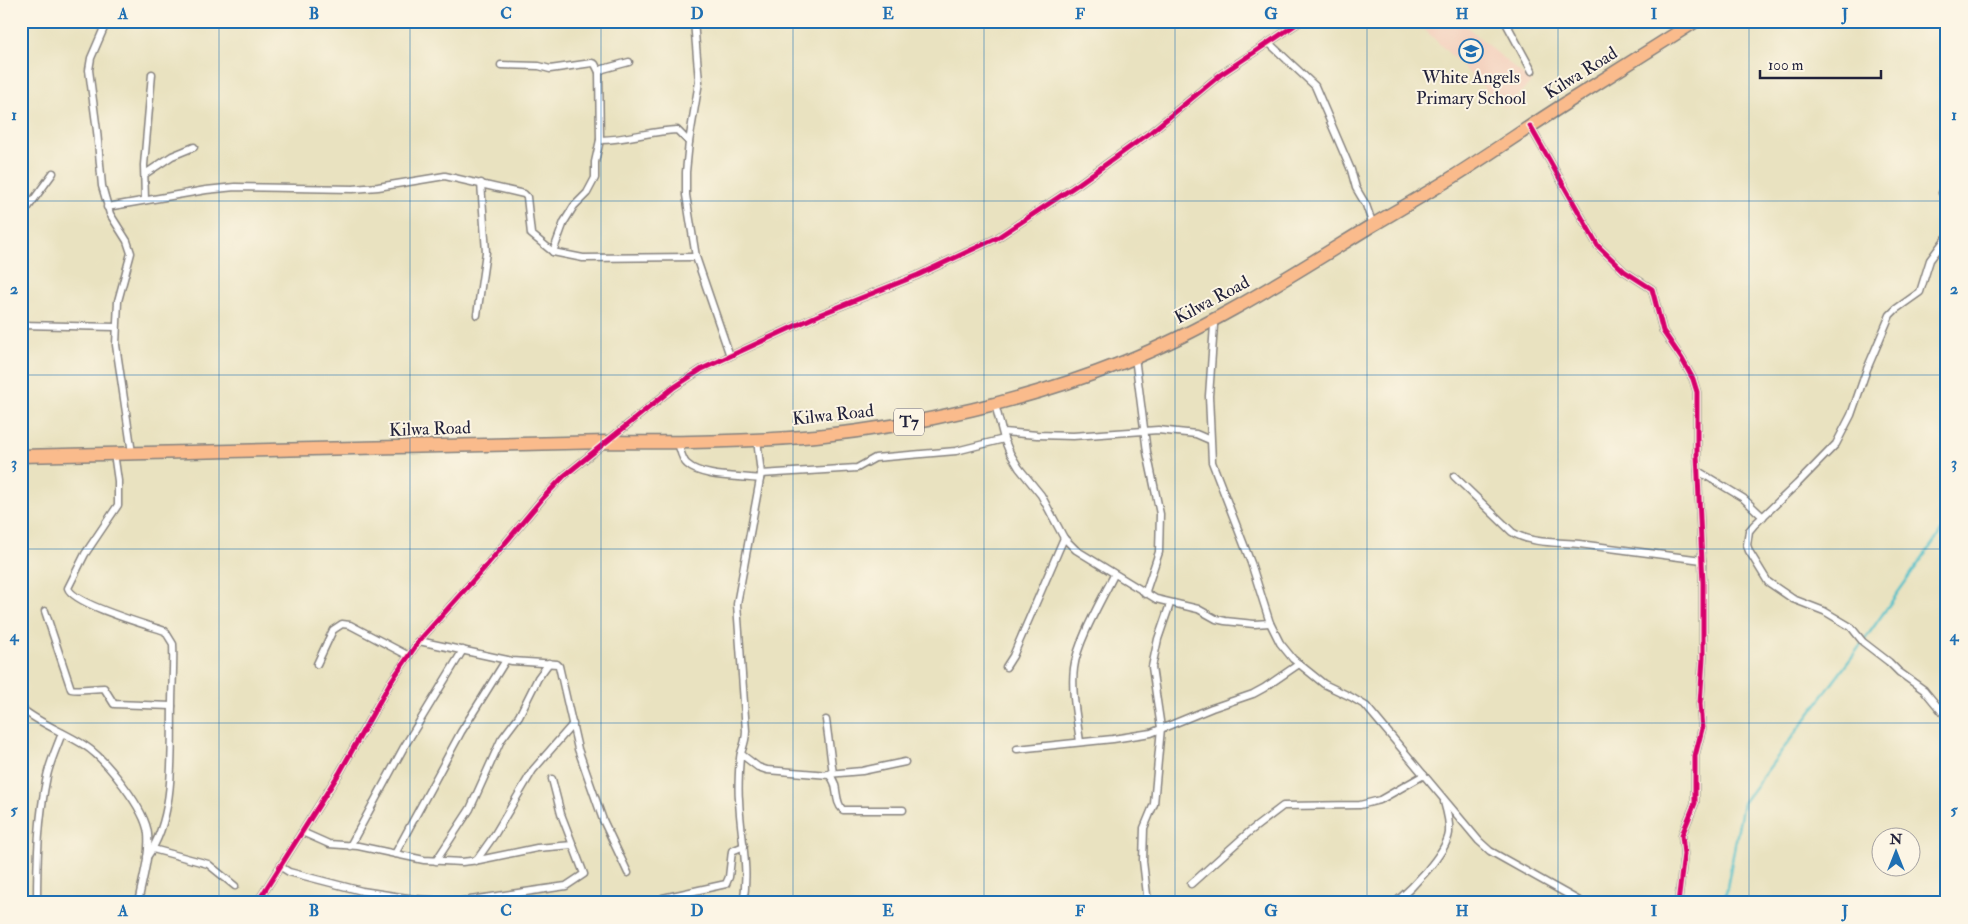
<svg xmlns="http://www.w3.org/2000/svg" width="1968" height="924" viewBox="0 0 1968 924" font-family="'IM FELL Double Pica',serif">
<rect width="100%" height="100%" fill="#fcf5e5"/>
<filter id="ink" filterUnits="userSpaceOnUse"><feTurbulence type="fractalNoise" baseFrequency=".02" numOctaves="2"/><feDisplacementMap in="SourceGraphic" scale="10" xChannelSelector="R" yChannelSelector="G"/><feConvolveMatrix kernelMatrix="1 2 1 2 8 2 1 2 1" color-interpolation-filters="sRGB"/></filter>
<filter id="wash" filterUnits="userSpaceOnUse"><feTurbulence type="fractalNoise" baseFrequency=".0096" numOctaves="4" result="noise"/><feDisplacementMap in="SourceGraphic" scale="20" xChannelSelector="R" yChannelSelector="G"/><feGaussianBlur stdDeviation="1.12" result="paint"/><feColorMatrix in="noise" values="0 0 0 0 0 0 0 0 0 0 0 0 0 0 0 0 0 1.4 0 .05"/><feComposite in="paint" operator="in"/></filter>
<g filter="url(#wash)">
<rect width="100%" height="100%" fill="#e9e2c0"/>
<path fill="#f4d3c0" d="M 1416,21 L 1460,21 L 1531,82 L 1505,108 Z"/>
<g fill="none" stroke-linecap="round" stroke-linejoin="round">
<path stroke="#51bfc8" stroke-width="2.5" d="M 1724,903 L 1743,803 L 1863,642 L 1947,523"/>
</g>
</g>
<g filter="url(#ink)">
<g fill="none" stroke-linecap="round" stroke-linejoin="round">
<g stroke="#86827e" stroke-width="9">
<g id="street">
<path d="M 107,21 L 91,58 L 89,70 L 97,131 L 102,186 L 110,214 L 127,241 L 131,253 L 118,301 L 116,345 L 132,453"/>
<path d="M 694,21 L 699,82 L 689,142 L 686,172 L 686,195 L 696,257 L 730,356"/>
<path d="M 1505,21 L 1532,71"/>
<path d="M 1269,43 L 1315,86 L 1351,170 L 1356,188 L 1366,205 L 1373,225"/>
<path d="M 501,65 L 539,66 L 550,69 L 592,63 L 595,64 L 599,72"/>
<path d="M 1530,126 L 1598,246 L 1624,271 L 1652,289 L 1663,331 L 1682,359 L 1693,379 L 1697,392 L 1697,455 L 1703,583 L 1703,658 L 1700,704 L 1702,729 L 1695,756 L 1695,803 L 1682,835 L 1684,854 L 1678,903"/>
<path d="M 600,140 C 626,140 650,131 677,130 L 689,142"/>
<path d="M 145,174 L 172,156 L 194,147"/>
<path d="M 1942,193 L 1947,184"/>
<path d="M 145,200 L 144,165 L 152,74"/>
<path d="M 107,207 L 206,190 L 235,187 L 353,189 L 378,187 L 445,176 L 524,194 L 527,197 L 531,234 L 553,252 L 583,258 L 696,257"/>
<path d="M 21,217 L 53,173"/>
<path d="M 1947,237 L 1930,260 L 1920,292 L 1896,309 L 1890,315 L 1867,369 L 1851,415 L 1836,444 L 1797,484 L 1754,525 L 1749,531 L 1747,545 L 1749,551 L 1768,582 L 1793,599 L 1824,611 L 1851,627 L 1863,642 L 1889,662 L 1899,672 L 1924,690 L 1947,718"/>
<path d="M 553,252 L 564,222 L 574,206 L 587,193 L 595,178 L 595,162 L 600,140 L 599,72 L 603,69 L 629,62"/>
<path d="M 477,315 L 486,252 L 481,183"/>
<path d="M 1212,321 L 1214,325 L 1209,396 L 1212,462 L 1251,563 L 1270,623 L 1280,643 L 1293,659 L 1324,684 L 1351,697 L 1366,706 L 1479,841 L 1490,851 L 1583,903"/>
<path d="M 21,325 L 116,327"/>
<path d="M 1135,357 L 1147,452 L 1160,514 L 1159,552 L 1145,594"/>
<path d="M 995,404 L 1004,439 L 1010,453 L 1019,468 L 1041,495 L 1064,538 L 1076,550 L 1156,599 L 1198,609 L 1216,619 L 1225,621 L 1254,624 L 1270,623"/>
<path d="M 1003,432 L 1037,435 L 1073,436 L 1158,430 L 1196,434 L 1210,440"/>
<path d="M 678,443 C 680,449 682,460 687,464 C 702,478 740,476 760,479"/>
<path d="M 114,453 L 118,481 L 118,505 L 85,554 L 68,588 C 73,604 147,625 165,631 L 173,644 C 174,664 172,685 172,705 C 171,753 176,817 147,857"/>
<path d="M 1698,471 L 1743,498 L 1763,517"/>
<path d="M 761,474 L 857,468 L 875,458 L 956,451 L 1004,439"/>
<path d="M 1454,476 L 1512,532 C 1531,544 1557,542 1579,544 C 1620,549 1661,555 1702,560"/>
<path d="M 45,611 L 71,689 C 79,691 94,688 104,688 L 114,704 L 172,706"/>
<path d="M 419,641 L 512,661 L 557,664 L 559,666 L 578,749 L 603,820 L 628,873"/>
<path d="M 317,664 L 333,630 L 342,624 L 350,625 L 409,656"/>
<path d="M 1006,667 L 1013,656 L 1064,538"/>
<path d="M 21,708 C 40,724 64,732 84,745 C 105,758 146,810 148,834 C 150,857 142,881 138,903"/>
<path d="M 826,720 L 833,774"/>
<path d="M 1080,742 C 1077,718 1071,692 1074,668 C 1077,642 1102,599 1114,575"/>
<path d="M 1017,749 L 1113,739 L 1151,733 L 1212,708 L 1253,694 L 1264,688 L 1299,664"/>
<path d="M 741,754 L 758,767 L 767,770 L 829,775 C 840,784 833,801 843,810 L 903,810"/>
<path d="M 828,774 L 862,771 L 905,762"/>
<path d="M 302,832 L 329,844 L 358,846 L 424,860 L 462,862 L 479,860 L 537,848 L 573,845"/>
<path d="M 350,846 L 404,747 L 463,650"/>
<path d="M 153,849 L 208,864 L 235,886"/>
<path d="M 395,854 L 461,732 L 506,660"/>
<path d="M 436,861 L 470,809 L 501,740 L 519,716 L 538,678 L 549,663"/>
<path d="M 476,861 L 495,834 L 533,770 L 573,724"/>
<path d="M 281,867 L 289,872 L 362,891 L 414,899 L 457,902 L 566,886 L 584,874 L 561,814 L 552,779"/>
<path d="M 1191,884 L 1249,832 L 1283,806 L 1360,805 L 1380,800 L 1424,775"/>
<path d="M 37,903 C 37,860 38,819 47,776 C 50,762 57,747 62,733"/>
<path d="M 257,903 L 340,772 L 390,683 L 419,641 L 486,566 L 543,498 L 564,476 L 673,388 L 702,369 L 821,314 L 918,275 L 997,238 L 1077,185 L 1151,132 L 1220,75 L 1301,21"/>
<path d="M 658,903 L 663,898 L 726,884 L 729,877 L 732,851 L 744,846"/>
<path d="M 743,903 C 750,868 740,835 739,799 C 738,791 739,759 741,753 C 744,745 746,740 746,731 L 737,604 L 761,474 L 757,439"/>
<path d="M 1148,903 L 1143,861 L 1144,828 L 1154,804 L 1161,728 L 1152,667 L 1158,639 L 1170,604"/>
<path d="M 1395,903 C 1411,889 1446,854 1449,833 C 1450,822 1447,812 1444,802"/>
</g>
</g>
<g stroke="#86827e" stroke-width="15">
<path id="highway" d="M 21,456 L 606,442 C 675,443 746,442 816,436 C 917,426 1029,400 1124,362 C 1212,327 1291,275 1371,226 C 1398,210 1426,194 1453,177 C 1496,150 1537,121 1579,95 C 1618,70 1657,46 1696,21"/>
</g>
<use href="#street" stroke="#fff" stroke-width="6"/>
<use href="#highway" stroke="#fabb8c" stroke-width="12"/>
<g stroke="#fcf5e5" stroke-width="8">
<g id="cycleway">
<path d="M 1530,126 L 1598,246 L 1624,271 L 1652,289 L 1663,331 L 1682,359 L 1693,379 L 1697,392 L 1697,455 L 1703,583 L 1703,658 L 1700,704 L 1702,729 L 1695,756 L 1695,803 L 1682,835 L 1684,854 L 1678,903"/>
<path d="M 257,903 L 340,772 L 390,683 L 419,641 L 486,566 L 543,498 L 564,476 L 673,388 L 702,369 L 821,314 L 918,275 L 997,238 L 1077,185 L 1151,132 L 1220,75 L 1301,21"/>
</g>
</g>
<use href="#cycleway" stroke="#d6006c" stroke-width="5"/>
</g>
</g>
<path fill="none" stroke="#1f6fb2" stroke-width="1" stroke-opacity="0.55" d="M 219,21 L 219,903M 410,21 L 410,903M 601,21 L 601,903M 793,21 L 793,903M 984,21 L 984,903M 1175,21 L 1175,903M 1367,21 L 1367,903M 1558,21 L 1558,903M 1749,21 L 1749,903M 21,201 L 1947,201M 21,375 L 1947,375M 21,549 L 1947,549M 21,723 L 1947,723"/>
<defs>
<g id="school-ring" transform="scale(1.25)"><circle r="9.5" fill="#fcf5e5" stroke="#1f6fb2" stroke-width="1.5"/><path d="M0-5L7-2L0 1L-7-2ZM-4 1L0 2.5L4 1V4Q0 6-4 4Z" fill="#1f6fb2"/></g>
</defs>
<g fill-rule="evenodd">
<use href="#school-ring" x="1471" y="51"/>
</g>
<g text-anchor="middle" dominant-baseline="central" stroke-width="4" stroke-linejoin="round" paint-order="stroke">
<rect fill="#fcf5e5" stroke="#63616e" stroke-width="1" x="894" y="408.5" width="30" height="27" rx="4"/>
<g font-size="16" font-weight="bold" fill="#22223b">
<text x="909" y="422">T7</text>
</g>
<g font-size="18" fill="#22223b" stroke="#fcf5e5">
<text transform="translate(1581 73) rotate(-32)">Kilwa Road</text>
<text transform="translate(1212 300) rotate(-28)">Kilwa Road</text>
<text transform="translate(833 415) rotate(-6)">Kilwa Road</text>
<text transform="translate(430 429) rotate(-2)">Kilwa Road</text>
</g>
<g font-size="18" fill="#22223b" stroke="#fcf5e5">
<text x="1471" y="77">White Angels<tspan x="1471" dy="21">Primary School</tspan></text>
</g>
</g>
<rect width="1968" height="924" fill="none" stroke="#fcf5e5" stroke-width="55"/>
<g transform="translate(1896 852)"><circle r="24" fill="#fcf5e5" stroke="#a5a1a1"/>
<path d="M0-4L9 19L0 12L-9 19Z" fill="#1f6fb2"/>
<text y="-8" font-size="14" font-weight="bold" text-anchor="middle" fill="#22223b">N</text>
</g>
<path d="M1760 70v8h121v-8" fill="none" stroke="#22223b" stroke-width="2.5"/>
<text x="1768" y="70" font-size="15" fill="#22223b" stroke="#fcf5e5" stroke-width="4" paint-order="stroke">100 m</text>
<rect x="28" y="28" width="1912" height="868" fill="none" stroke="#1f6fb2" stroke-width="2"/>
<g font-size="16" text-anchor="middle" font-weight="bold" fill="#1f6fb2">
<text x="123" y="19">A</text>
<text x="314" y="19">B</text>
<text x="506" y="19">C</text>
<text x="697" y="19">D</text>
<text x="888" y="19">E</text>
<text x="1080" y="19">F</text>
<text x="1271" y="19">G</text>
<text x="1462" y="19">H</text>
<text x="1654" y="19">I</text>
<text x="1845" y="19">J</text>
<text x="14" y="120">1</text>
<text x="1954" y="120">1</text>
<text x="14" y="294">2</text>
<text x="1954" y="294">2</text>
<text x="14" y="468">3</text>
<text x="1954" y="468">3</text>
<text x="14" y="641">4</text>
<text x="1954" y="641">4</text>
<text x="14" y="815">5</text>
<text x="1954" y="815">5</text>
<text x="123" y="916">A</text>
<text x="314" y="916">B</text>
<text x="506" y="916">C</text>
<text x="697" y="916">D</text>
<text x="888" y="916">E</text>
<text x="1080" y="916">F</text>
<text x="1271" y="916">G</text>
<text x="1462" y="916">H</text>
<text x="1654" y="916">I</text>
<text x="1845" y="916">J</text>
</g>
</svg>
